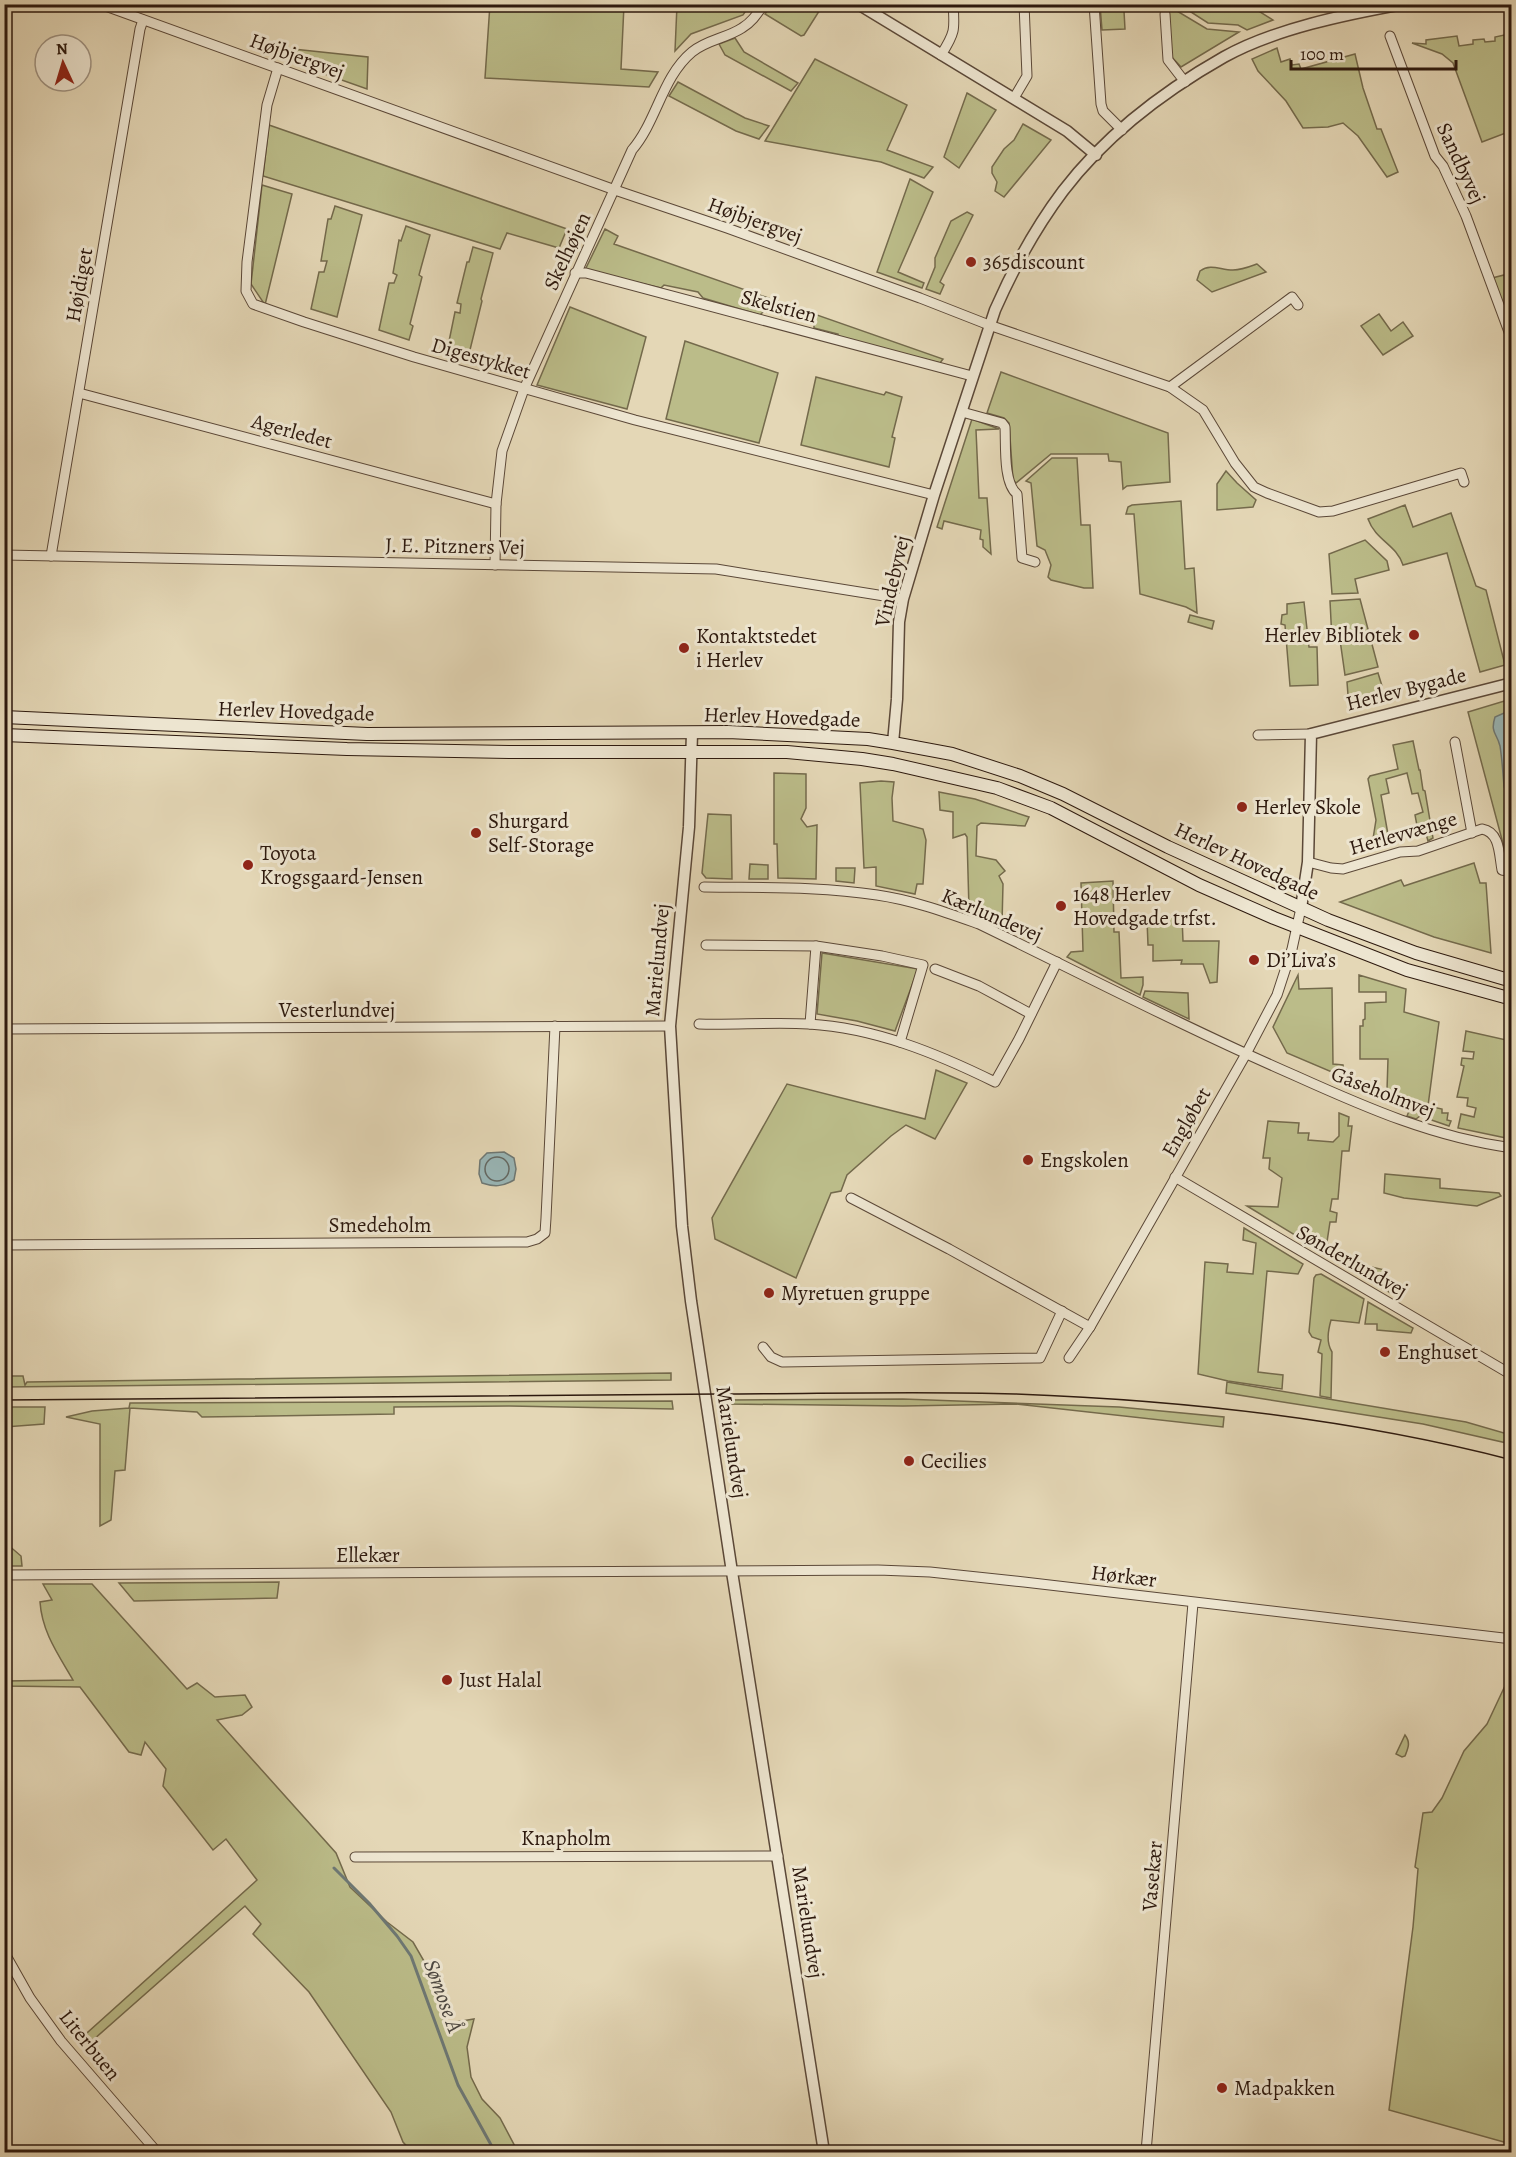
<svg xmlns="http://www.w3.org/2000/svg" width="1516" height="2157" viewBox="0 0 1516 2157" font-family="Alegreya,serif">
<rect width="100%" height="100%" fill="#e4d7b6"/>
<filter id="stains"><feTurbulence type="fractalNoise" baseFrequency=".00333" numOctaves="4"/><feColorMatrix values="0 0 0 0 .2 0 0 0 0 .09 0 0 0 0 .02 0 0 0 .5 -.17"/></filter>
<radialGradient id="worn" r=".72"><stop offset=".6" stop-color="#630" stop-opacity="0"/><stop offset="1" stop-color="#630" stop-opacity=".3"/></radialGradient>
<g fill="#bbbc89" stroke="#746a4c" stroke-width="1.5">
<path d="M 490,4 L 624,5 L 621,69 L 658,72 L 649,87 L 485,78 Z"/>
<path d="M 677,5 L 677,4 L 750,5 L 743,15 L 691,34 L 675,51 Z"/>
<path d="M 771,5 L 771,4 L 823,5 L 804,35 L 801,36 L 765,14 Z"/>
<path d="M 1100,5 L 1167,5 L 1207,29 L 1239,32 L 1181,67 L 1170,55 L 1168,9 L 1124,11 L 1125,29 L 1102,30 Z"/>
<path d="M 1180,5 L 1249,5 L 1273,20 L 1247,30 L 1238,25 L 1208,23 Z"/>
<path d="M 1504,35 L 1508,45 L 1506,46 L 1511,62 L 1511,131 L 1482,142 L 1453,63 L 1442,54 L 1412,43 L 1426,44 L 1426,40 L 1457,36 L 1459,46 L 1473,44 L 1473,40 L 1484,39 L 1485,42 L 1495,41 L 1495,37 Z"/>
<path d="M 735,38 L 744,52 L 798,83 L 791,91 L 725,55 L 719,44 Z"/>
<path d="M 1277,48 L 1281,62 L 1290,59 L 1292,65 L 1299,64 L 1301,69 L 1355,54 L 1363,88 L 1377,129 L 1381,129 L 1398,172 L 1387,177 L 1358,136 L 1343,123 L 1328,127 L 1303,128 L 1286,101 L 1258,71 L 1252,59 Z"/>
<path d="M 293,49 L 368,57 L 367,89 L 288,61 Z"/>
<path d="M 815,59 L 907,105 L 887,150 L 933,167 L 924,178 L 881,162 L 765,141 Z"/>
<path d="M 678,82 L 745,118 L 769,126 L 759,139 L 736,131 L 669,96 Z"/>
<path d="M 967,93 L 996,110 L 959,168 L 944,157 Z"/>
<path d="M 1023,124 L 1051,140 L 1004,197 L 995,191 L 997,182 L 992,173 L 992,167 L 1004,149 L 1014,140 Z"/>
<path d="M 269,125 L 567,229 L 559,248 L 507,233 L 500,249 L 263,176 Z"/>
<path d="M 910,179 L 933,192 L 898,272 L 924,283 L 922,288 L 877,272 Z"/>
<path d="M 262,185 L 292,194 L 265,305 L 251,284 Z"/>
<path d="M 335,206 L 362,215 L 337,317 L 311,309 L 319,272 L 324,272 L 327,261 L 321,261 L 328,219 L 331,219 Z"/>
<path d="M 967,212 L 973,215 L 940,282 L 944,285 L 940,294 L 926,289 L 935,267 L 935,258 L 951,221 Z"/>
<path d="M 406,226 L 430,235 L 419,275 L 422,277 L 410,324 L 413,326 L 409,340 L 379,330 L 389,283 L 394,283 L 397,275 L 393,273 L 399,240 L 401,241 Z"/>
<path d="M 605,229 L 618,236 L 614,244 L 943,359 L 940,363 L 838,337 L 838,334 L 814,328 L 814,323 L 764,311 L 760,315 L 703,298 L 698,292 L 664,285 L 661,288 L 585,270 Z"/>
<path d="M 473,247 L 493,253 L 481,299 L 482,301 L 468,358 L 447,351 L 455,312 L 460,313 L 461,304 L 457,303 L 467,262 L 469,262 Z"/>
<path d="M 1257,264 L 1266,272 L 1212,292 L 1197,280 L 1200,271 C 1211,263 1220,270 1233,270 C 1242,270 1249,267 1257,264 Z"/>
<path d="M 1504,275 L 1511,293 L 1511,329 L 1492,278 Z"/>
<path d="M 570,307 L 646,337 L 627,409 L 537,385 Z"/>
<path d="M 1379,314 L 1391,331 L 1403,322 L 1413,336 L 1383,355 L 1361,326 Z"/>
<path d="M 685,341 L 778,373 L 759,443 L 666,419 Z"/>
<path d="M 1001,372 L 1168,433 L 1170,482 L 1127,486 L 1123,489 L 1121,462 L 1109,461 L 1108,454 L 1051,454 L 1016,483 L 1013,480 L 1009,423 L 1004,418 L 987,413 Z"/>
<path d="M 816,377 L 884,395 L 886,392 L 902,397 L 892,437 L 895,438 L 889,467 L 801,445 Z"/>
<path d="M 972,419 L 999,429 L 976,430 L 979,498 L 987,498 L 991,554 L 983,547 L 983,540 L 980,539 L 981,530 L 944,521 L 942,529 L 937,527 Z"/>
<path d="M 1052,458 L 1077,458 L 1081,525 L 1090,525 L 1093,588 L 1084,588 L 1051,580 L 1048,577 L 1051,565 L 1045,550 L 1037,546 L 1031,483 L 1026,481 Z"/>
<path d="M 1226,471 L 1237,483 L 1256,500 L 1253,507 L 1217,510 L 1217,484 Z"/>
<path d="M 1181,501 L 1185,569 L 1194,568 L 1197,613 L 1186,607 L 1140,594 L 1134,514 L 1126,514 L 1128,507 L 1132,505 Z"/>
<path d="M 1405,505 L 1413,527 L 1451,513 L 1476,586 L 1486,590 L 1505,665 L 1480,672 L 1447,553 L 1403,565 C 1396,544 1376,541 1368,519 Z"/>
<path d="M 1365,540 L 1387,561 L 1389,570 L 1355,579 L 1358,593 L 1332,594 L 1329,554 Z"/>
<path d="M 1360,599 L 1378,667 L 1345,675 L 1340,640 L 1332,640 L 1330,601 Z"/>
<path d="M 1304,602 L 1309,647 L 1317,647 L 1318,685 L 1290,686 L 1285,625 L 1281,624 L 1282,615 L 1287,614 L 1287,604 Z"/>
<path d="M 1190,615 L 1214,621 L 1212,629 L 1188,622 Z"/>
<path d="M 1378,673 L 1382,686 L 1375,699 L 1366,701 L 1367,704 L 1349,708 L 1347,682 Z"/>
<path d="M 1511,699 L 1511,867 L 1509,866 L 1468,712 Z"/>
<path d="M 1413,741 L 1419,770 L 1420,770 L 1423,790 L 1425,791 L 1433,838 L 1428,841 L 1425,830 L 1418,831 L 1415,815 L 1423,812 L 1418,793 L 1412,794 L 1407,773 L 1386,779 L 1389,793 L 1381,795 L 1389,840 L 1372,845 L 1376,820 L 1368,779 L 1370,776 L 1398,769 L 1393,745 Z"/>
<path d="M 774,773 L 806,774 L 806,808 L 801,819 L 807,827 L 817,825 L 816,879 L 778,878 L 777,844 L 774,844 Z"/>
<path d="M 881,781 L 894,782 L 892,798 L 893,821 L 923,829 L 926,840 L 923,884 L 917,884 L 915,894 L 876,886 L 876,867 L 864,868 L 860,783 Z"/>
<path d="M 939,792 L 975,799 L 1029,817 L 1025,826 L 981,823 L 977,826 L 976,856 L 996,860 L 1005,871 L 999,876 L 1003,884 L 1002,924 L 969,909 L 967,837 L 965,834 L 953,838 L 953,812 L 940,810 Z"/>
<path d="M 708,814 L 731,815 L 732,879 L 706,878 L 702,873 Z"/>
<path d="M 1474,863 L 1480,883 L 1486,883 L 1491,953 L 1434,937 L 1340,902 L 1401,880 L 1404,886 Z"/>
<path d="M 750,864 L 768,865 L 768,879 L 749,879 Z"/>
<path d="M 836,868 L 855,868 L 854,883 L 836,881 Z"/>
<path d="M 1113,881 L 1114,932 L 1119,932 L 1121,978 L 1143,977 L 1143,985 L 1140,995 L 1067,957 L 1071,952 L 1083,951 L 1081,883 Z"/>
<path d="M 1154,917 L 1182,917 L 1183,941 L 1219,941 L 1217,982 L 1210,983 L 1203,964 L 1181,964 L 1182,960 L 1153,961 L 1153,945 L 1148,945 L 1147,920 Z"/>
<path d="M 822,953 L 918,969 L 895,1031 L 857,1021 L 817,1014 Z"/>
<path d="M 1298,975 L 1299,989 L 1332,988 L 1333,1064 L 1343,1065 L 1344,1071 L 1351,1071 L 1352,1080 L 1359,1080 L 1360,1084 L 1287,1053 L 1273,1027 Z"/>
<path d="M 1359,975 L 1406,989 L 1404,1012 L 1439,1022 L 1428,1106 L 1442,1109 L 1442,1113 L 1448,1113 L 1447,1120 L 1451,1121 L 1449,1126 L 1420,1116 L 1416,1119 L 1407,1116 L 1412,1104 L 1377,1091 L 1387,1090 L 1388,1059 L 1360,1059 L 1360,1026 L 1363,1026 L 1363,1020 L 1365,1019 L 1365,1003 L 1386,1002 L 1386,992 L 1359,992 Z"/>
<path d="M 1145,991 L 1188,993 L 1189,1019 L 1143,997 Z"/>
<path d="M 1466,1031 L 1511,1041 L 1511,1139 L 1458,1128 L 1461,1114 L 1474,1117 L 1476,1108 L 1467,1106 L 1468,1098 L 1457,1097 L 1464,1066 L 1461,1065 L 1462,1058 L 1473,1059 L 1474,1052 L 1463,1051 Z"/>
<path d="M 936,1070 L 967,1083 L 935,1139 L 906,1125 L 891,1136 L 847,1175 L 841,1191 L 831,1193 L 796,1278 L 715,1239 L 712,1218 L 787,1084 L 925,1119 Z"/>
<path d="M 1339,1113 L 1349,1117 L 1348,1126 L 1352,1126 L 1349,1151 L 1342,1151 L 1338,1199 L 1332,1199 L 1330,1211 L 1337,1213 L 1336,1222 L 1330,1222 L 1327,1242 L 1333,1254 L 1358,1264 L 1385,1270 L 1389,1292 L 1247,1206 L 1278,1207 L 1282,1178 L 1269,1169 L 1270,1158 L 1263,1158 L 1268,1121 L 1299,1123 L 1298,1133 L 1309,1133 L 1308,1140 L 1333,1142 L 1339,1136 Z"/>
<path d="M 1385,1174 L 1440,1179 L 1440,1188 L 1499,1193 L 1501,1196 L 1477,1206 L 1404,1198 L 1384,1193 Z"/>
<path d="M 1244,1228 L 1303,1264 L 1298,1274 L 1267,1271 L 1258,1372 L 1283,1375 L 1282,1389 L 1228,1381 L 1198,1374 L 1205,1262 L 1228,1264 L 1227,1272 L 1253,1274 L 1256,1243 L 1243,1240 Z"/>
<path d="M 1321,1274 L 1364,1299 L 1359,1323 L 1331,1320 C 1328,1331 1326,1342 1332,1352 L 1331,1398 L 1320,1396 L 1322,1354 L 1318,1352 L 1321,1340 L 1312,1337 L 1309,1332 L 1314,1278 L 1316,1275 Z"/>
<path d="M 1368,1302 L 1413,1328 L 1411,1333 L 1377,1330 L 1377,1324 L 1365,1324 Z"/>
<path d="M 671,1373 L 671,1380 L 4,1387 L 5,1376 L 23,1376 L 25,1385 L 27,1382 Z"/>
<path d="M 1227,1382 L 1466,1422 L 1511,1435 L 1511,1444 L 1423,1424 L 1226,1393 Z"/>
<path d="M 903,1399 L 1119,1407 L 1224,1417 L 1223,1427 L 1016,1404 L 903,1406 L 730,1404 L 730,1400 Z"/>
<path d="M 672,1401 L 673,1409 L 509,1406 L 394,1407 L 394,1414 L 202,1417 L 197,1412 L 130,1408 L 125,1470 L 115,1471 L 111,1520 L 100,1526 L 100,1424 L 66,1417 L 92,1411 L 129,1408 L 130,1403 Z"/>
<path d="M 5,1407 L 45,1407 L 44,1424 L 5,1427 Z"/>
<path d="M 7,1544 L 21,1556 L 22,1566 L 5,1566 L 5,1545 Z"/>
<path d="M 279,1582 L 277,1598 L 134,1601 L 119,1583 Z"/>
<path d="M 43,1584 L 92,1584 L 187,1689 L 197,1683 L 215,1697 L 245,1695 L 252,1707 L 242,1715 L 217,1720 L 336,1853 L 350,1887 L 387,1922 L 413,1942 L 439,1987 L 444,2024 L 474,2019 L 467,2047 L 471,2077 L 482,2099 L 500,2118 L 518,2152 L 412,2152 L 403,2142 L 391,2112 L 309,1992 L 253,1934 L 261,1924 L 245,1906 L 84,2048 L 78,2041 L 257,1880 L 226,1839 L 213,1850 L 163,1786 L 166,1769 L 145,1742 L 141,1755 L 129,1752 L 80,1687 L 5,1686 L 5,1681 L 73,1680 C 58,1654 42,1632 40,1602 L 52,1600 Z"/>
<path d="M 1511,1673 L 1511,2144 L 1389,2110 L 1413,1927 L 1418,1869 L 1415,1867 L 1423,1813 L 1432,1812 L 1442,1798 L 1464,1751 L 1487,1724 Z"/>
<path d="M 1405,1735 C 1411,1743 1408,1748 1405,1756 L 1402,1757 L 1396,1754 Z"/>
</g>
<g fill="#99b7b8" stroke="#6e7874" stroke-width="1.5">
<path d="M 1511,710 L 1511,745 L 1506,750 L 1509,772 L 1511,773 L 1511,793 L 1506,793 L 1504,786 C 1503,773 1502,759 1500,746 C 1497,733 1490,733 1495,717 Z"/>
<path d="M 504,1152 L 514,1158 L 516,1169 L 514,1180 C 502,1187 494,1187 482,1183 L 479,1174 L 480,1160 L 487,1153 Z"/>
</g>
<g fill="none" stroke-linecap="round" stroke-linejoin="round">
<circle stroke="#636863" stroke-width="1.5" cx="497" cy="1169" r="12"/>
<path stroke="#6e7874" stroke-width="3" d="M 334,1868 L 369,1903 L 397,1936 L 411,1956 L 458,2085 L 495,2152"/>
<g stroke="#5b4838" stroke-width="11">
<g id="minor">
<path d="M 100,4 L 615,190 L 727,228 L 920,298 L 989,325 L 1170,387 L 1203,410 L 1235,463 L 1254,487 L 1267,493 L 1319,512 L 1333,511 L 1461,473 L 1464,482"/>
<path d="M 1094,4 L 1101,104 L 1103,111 L 1122,130"/>
<path d="M 1165,14 L 1168,60 L 1185,82"/>
<path d="M 4,20 L 7,4"/>
<path d="M 1390,36 L 1435,156 L 1443,166 L 1466,216 L 1512,340"/>
<path d="M 941,55 C 955,33 955,30 953,4"/>
<path d="M 278,68 L 267,105 L 247,262 L 246,291 L 253,304 L 304,322 L 414,357 L 635,420 L 934,495"/>
<path d="M 1014,98 L 1027,76 L 1024,4"/>
<path d="M 575,273 L 586,273 L 972,376"/>
<path d="M 1170,387 L 1292,297 L 1298,305"/>
<path d="M 79,393 L 496,504"/>
<path d="M 962,412 L 1002,423 L 1005,427 C 1006,444 1003,483 1017,494 L 1022,558 L 1035,562"/>
<path d="M 4,555 L 716,569 L 903,599"/>
<path d="M 51,556 L 140,29 L 143,20"/>
<path d="M 495,565 L 496,504 L 502,451 L 524,389 L 632,150 C 657,121 662,77 692,52 C 706,40 727,38 742,28 C 752,22 757,14 764,4"/>
<path d="M 1258,735 L 1311,734"/>
<path d="M 1455,742 L 1472,833"/>
<path d="M 1308,862 L 1331,868 L 1343,869 L 1400,852 L 1418,851 L 1482,829 C 1500,832 1499,854 1502,870 L 1512,872"/>
<path d="M 704,887 C 762,888 820,886 877,895 C 912,900 945,912 979,924 C 1084,975 1188,1029 1296,1076 C 1367,1108 1433,1137 1512,1148"/>
<path d="M 706,945 L 816,946 L 882,956 L 923,965 L 900,1042"/>
<path d="M 935,969 L 979,986 L 1031,1014"/>
<path d="M 699,1024 C 735,1025 773,1022 809,1024 C 875,1028 936,1053 995,1082 L 1019,1039 L 1057,962"/>
<path d="M 810,1024 L 816,946"/>
<path d="M 4,1029 L 670,1026"/>
<path d="M 1175,1177 L 1512,1375"/>
<path d="M 851,1198 L 949,1249 L 1090,1327"/>
<path d="M 4,1245 L 527,1242 L 537,1239 L 545,1233 L 546,1218 L 555,1026"/>
<path d="M 763,1347 L 771,1357 L 782,1362 L 1040,1358 L 1062,1311"/>
<path d="M 1069,1358 L 1090,1327 L 1246,1054 L 1277,995 L 1292,949 L 1301,908"/>
<path d="M 4,1575 L 878,1570 L 930,1572 L 1024,1582 L 1512,1639"/>
<path d="M 355,1857 L 778,1856"/>
<path d="M 4,1952 L 30,1998 L 61,2041 L 157,2152"/>
<path d="M 1146,2152 L 1193,1603"/>
</g>
</g>
<g stroke="#5b4838" stroke-width="13">
<g id="tertiary">
<path d="M 858,4 L 1067,131 L 1096,155"/>
<path d="M 692,733 L 689,827 L 670,1026 L 682,1226 L 691,1301 L 732,1572 L 824,2152"/>
<path d="M 893,743 L 897,699 L 899,622 L 903,599 L 934,495 L 995,310 C 1013,269 1036,227 1063,191 C 1105,136 1164,91 1224,57 C 1274,29 1347,14 1403,4"/>
<path d="M 1301,908 L 1308,862 L 1311,734 L 1512,683"/>
</g>
</g>
<g stroke="#2d190e" stroke-width="14">
<g id="secondary">
<path d="M 4,717 L 367,734 L 728,732 L 868,739 L 893,743 L 952,754 L 1020,776 L 1063,794 L 1168,847 L 1328,920 L 1416,953 L 1512,981"/>
<path d="M 4,735 L 347,749 L 509,752 L 787,752 L 862,759 L 893,764 L 997,788 L 1051,808 L 1199,885 L 1274,918 L 1407,970 L 1512,999"/>
</g>
</g>
<use href="#minor" stroke="#ede5d0" stroke-width="9"/>
<use href="#tertiary" stroke="#ede5d0" stroke-width="10"/>
<use href="#secondary" stroke="#ede5d0" stroke-width="12"/>
<path stroke="#2d190e" stroke-width="1.5" d="M 4,1400 C 243,1398 481,1395 719,1394 C 818,1394 916,1391 1015,1394 C 1177,1400 1354,1419 1512,1460"/>
</g>
<g fill="#8f2418" stroke="#ede5d0" stroke-width="2">
<circle cx="971" cy="262" r="6"/>
<circle cx="1414" cy="635" r="6"/>
<circle cx="684" cy="648" r="6"/>
<circle cx="1242" cy="807" r="6"/>
<circle cx="476" cy="833" r="6"/>
<circle cx="248" cy="865" r="6"/>
<circle cx="1061" cy="906" r="6"/>
<circle cx="1254" cy="960" r="6"/>
<circle cx="1028" cy="1160" r="6"/>
<circle cx="769" cy="1293" r="6"/>
<circle cx="1385" cy="1352" r="6"/>
<circle cx="909" cy="1461" r="6"/>
<circle cx="447" cy="1680" r="6"/>
<circle cx="1222" cy="2088" r="6"/>
</g>
<g text-anchor="middle" dominant-baseline="central" stroke-width="6" stroke-linejoin="round" paint-order="stroke">
<g font-size="21" fill="#2d190e" stroke="#ede5d0">
<text transform="translate(297 56) rotate(20)">Højbjergvej</text>
<text transform="translate(1461 163) rotate(65)">Sandbyvej</text>
<text transform="translate(755 220) rotate(20)">Højbjergvej</text>
<text transform="translate(567 251) rotate(-65)">Skelhøjen</text>
<text transform="translate(79 285) rotate(-80)">Højdiget</text>
<text transform="translate(779 306) rotate(15)">Skelstien</text>
<text transform="translate(481 358) rotate(16)">Digestykket</text>
<text transform="translate(292 431) rotate(15)">Agerledet</text>
<text transform="translate(455 546) rotate(1)">J. E. Pitzners Vej</text>
<text transform="translate(892 581) rotate(-77)">Vindebyvej</text>
<text transform="translate(1406 689) rotate(-14)">Herlev Bygade</text>
<text transform="translate(296 711) rotate(2)">Herlev Hovedgade</text>
<text transform="translate(782 717) rotate(2)">Herlev Hovedgade</text>
<text transform="translate(1403 833) rotate(-16)">Herlevvænge</text>
<text transform="translate(1247 861) rotate(25)">Herlev Hovedgade</text>
<text transform="translate(992 915) rotate(23)">Kærlundevej</text>
<text transform="translate(657 960) rotate(-85)">Marielundvej</text>
<text x="337" y="1010">Vesterlundvej</text>
<text transform="translate(1383 1092) rotate(21)">Gåseholmvej</text>
<text transform="translate(1186 1122) rotate(-60)">Engløbet</text>
<text x="380" y="1225">Smedeholm</text>
<text transform="translate(1352 1261) rotate(30)">Sønderlundvej</text>
<text transform="translate(732 1442) rotate(81)">Marielundvej</text>
<text x="368" y="1555">Ellekær</text>
<text transform="translate(1124 1576) rotate(7)">Hørkær</text>
<text x="566" y="1838">Knapholm</text>
<text transform="translate(1152 1876) rotate(-85)">Vasekær</text>
<text transform="translate(808 1922) rotate(81)">Marielundvej</text>
<text transform="translate(90 2045) rotate(51)">Literbuen</text>
</g>
<g font-size="21" fill="#2d190e" stroke="#ede5d0" text-anchor="start">
<text x="983" y="262">365discount</text>
<text x="1402" y="635" text-anchor="end">Herlev Bibliotek</text>
<text x="696" y="636">Kontaktstedet<tspan x="696" dy="24">i Herlev</tspan></text>
<text x="1254" y="807">Herlev Skole</text>
<text x="488" y="821">Shurgard<tspan x="488" dy="24">Self-Storage</tspan></text>
<text x="260" y="853">Toyota<tspan x="260" dy="24">Krogsgaard-Jensen</tspan></text>
<text x="1073" y="894">1648 Herlev<tspan x="1073" dy="24">Hovedgade trfst.</tspan></text>
<text x="1266" y="960">Di’Liva’s</text>
<text x="1040" y="1160">Engskolen</text>
<text x="781" y="1293">Myretuen gruppe</text>
<text x="1397" y="1352">Enghuset</text>
<text x="921" y="1461">Cecilies</text>
<text x="459" y="1680">Just Halal</text>
<text x="1234" y="2088">Madpakken</text>
</g>
<g font-size="22" font-style="italic" fill="#4d4841" stroke="#ede5d0">
<text transform="translate(443 1996) rotate(70)">Sømose Å</text>
</g>
</g>
<rect width="1516" height="2157" fill="none" stroke="#e4d7b6" stroke-width="24"/>
<rect x="6" y="6" width="1504" height="2145" fill="none" stroke="#2d190e" stroke-width="3"/>
<rect x="12" y="12" width="1492" height="2133" fill="none" stroke="#2d190e" stroke-width="1.5"/>
<g transform="translate(63 63) rotate(356)"><circle r="28" fill="#ede5d0" stroke="#a09382" stroke-width="1.5"/>
<path d="M0-4.5L10 22L0 15L-10 22Z" fill="#8f2418"/>
<text y="-9" font-size="16" font-weight="bold" text-anchor="middle" fill="#2d190e">N</text>
</g>
<path d="M1291 60v9h165v-9" fill="none" stroke="#2d190e" stroke-width="3"/>
<text x="1300" y="60" font-size="18" fill="#2d190e" stroke="#ede5d0" stroke-width="4.5" paint-order="stroke">100 m</text>
<rect width="100%" height="100%" filter="url(#stains)"/>
<rect width="100%" height="100%" fill="url(#worn)"/>
</svg>
